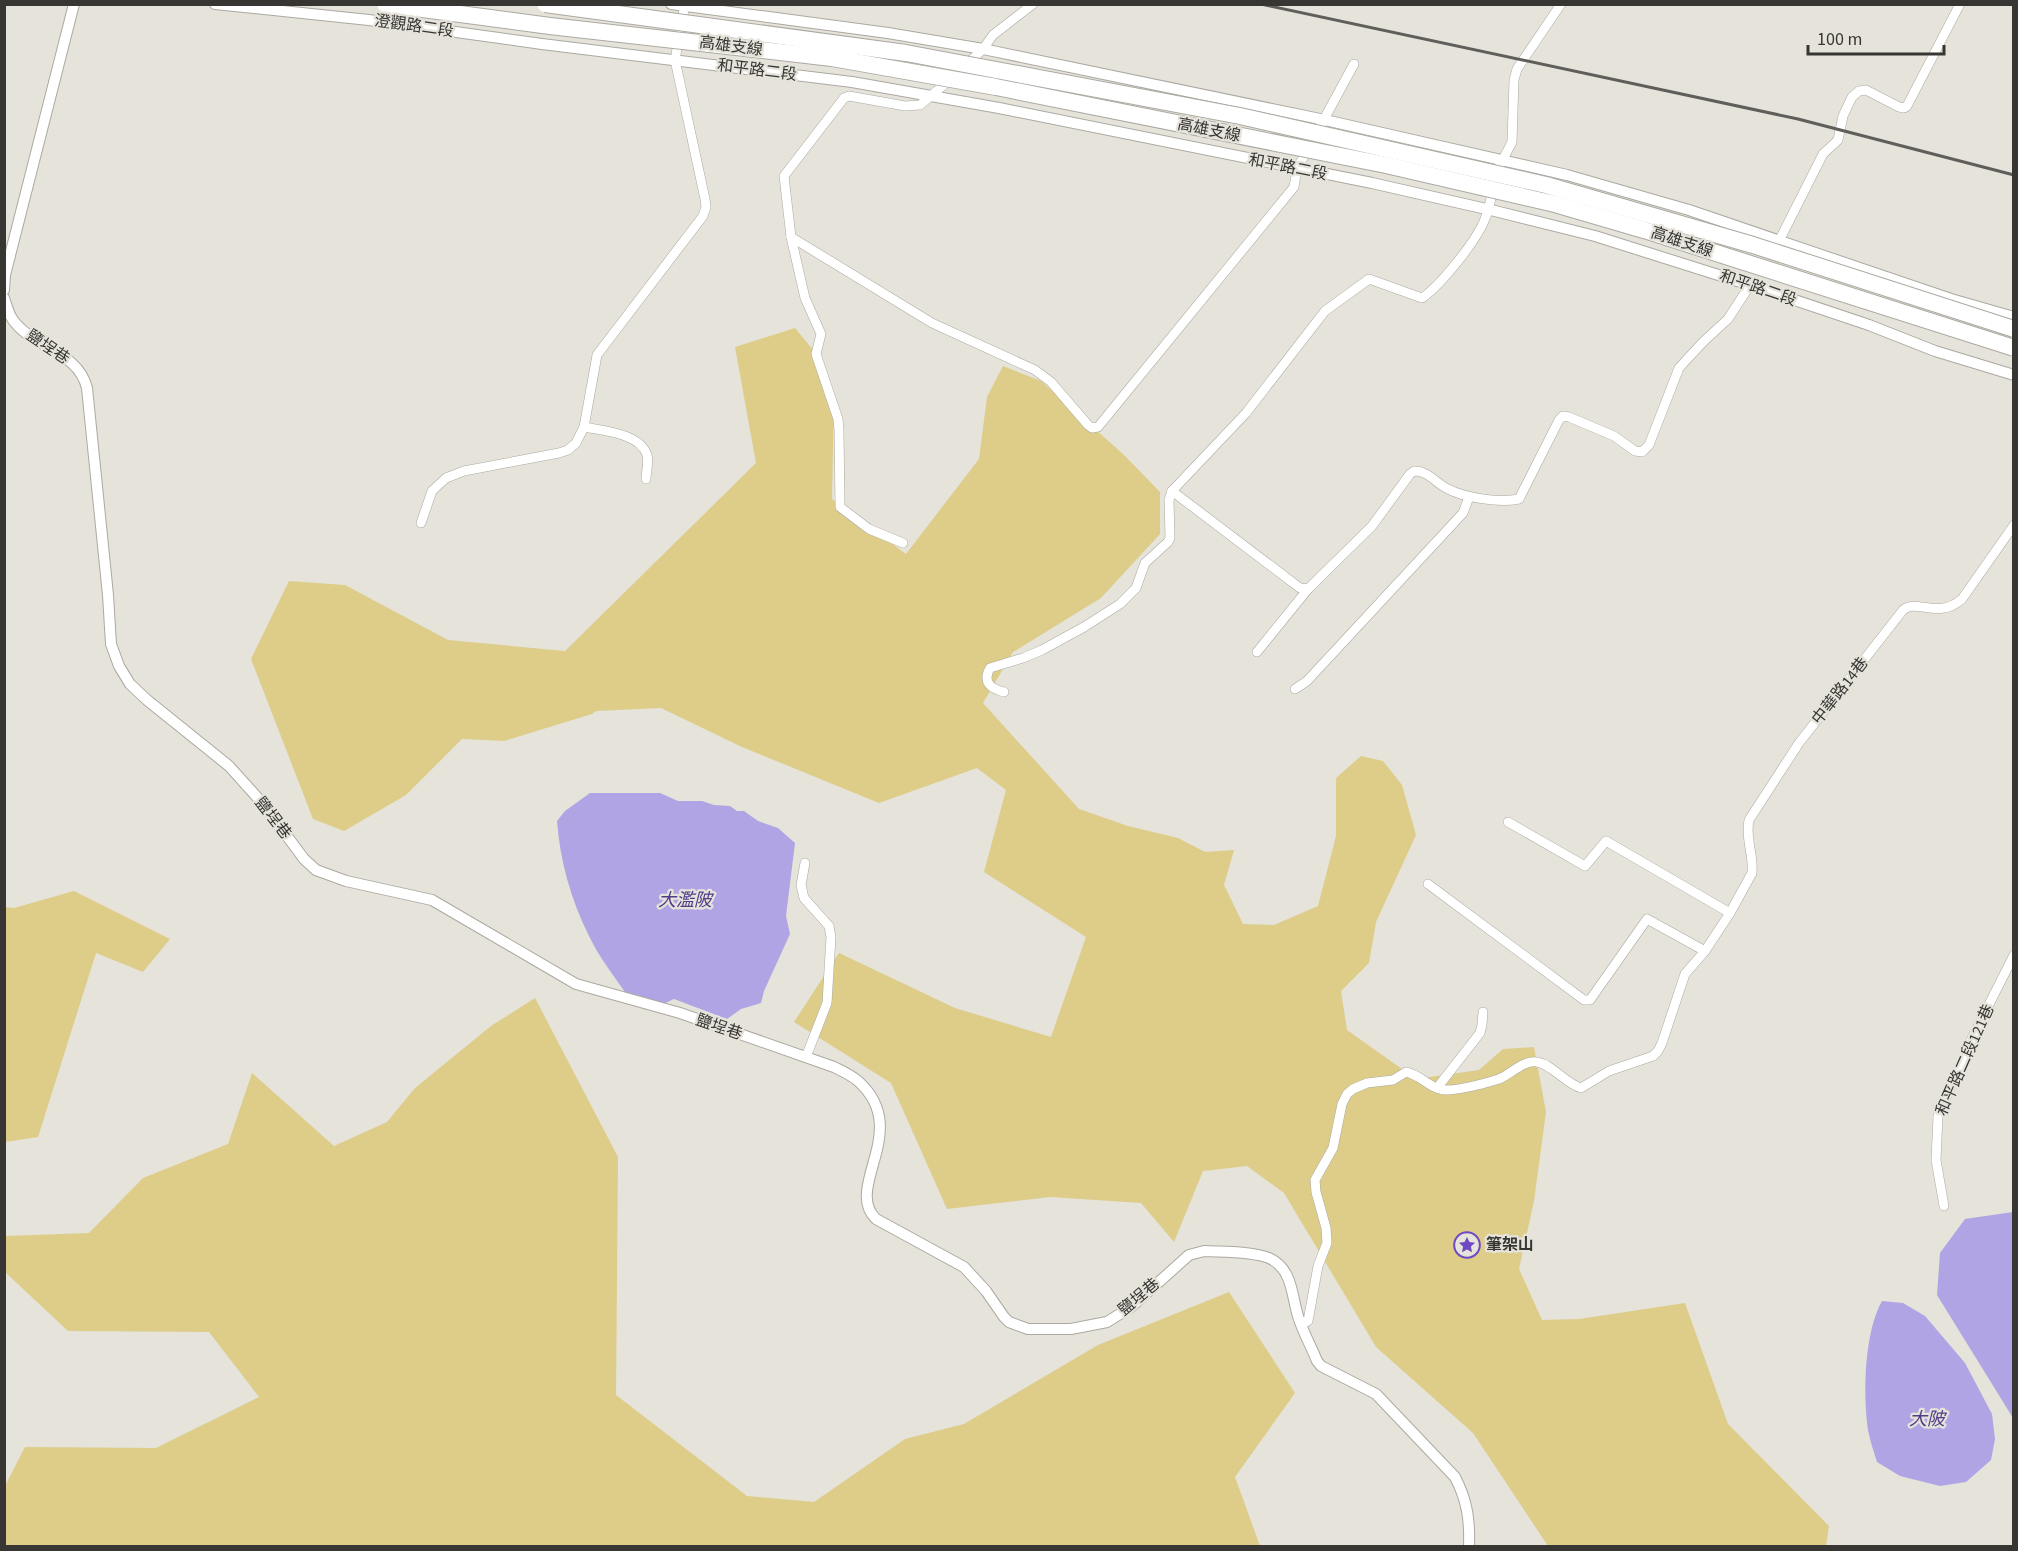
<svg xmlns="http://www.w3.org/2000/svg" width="2018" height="1551" viewBox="0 0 2018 1551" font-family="'Source Sans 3','Noto Sans TC',sans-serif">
<rect width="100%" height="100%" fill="#e5e3da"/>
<g fill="#ddcd89">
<path d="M 795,328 L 818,356 L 834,397 L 832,499 L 906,554 L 979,459 L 987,397 L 1003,366 L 1041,381 L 1124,455 L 1160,492 L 1160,534 L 1101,598 L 1013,652 L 983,703 L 1079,809 L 1128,826 L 1178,838 L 1205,852 L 1234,850 L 1224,885 L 1243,924 L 1274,925 L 1318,906 L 1336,836 L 1336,778 L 1361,756 L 1383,761 L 1402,785 L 1416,835 L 1376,922 L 1369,963 L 1341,991 L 1347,1030 L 1416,1079 L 1479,1070 L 1503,1049 L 1534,1047 L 1546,1112 L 1534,1201 L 1519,1269 L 1542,1320 L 1579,1319 L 1685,1303 L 1728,1424 L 1829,1526 L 1826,1546 L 1548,1546 L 1473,1433 L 1376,1347 L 1284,1193 L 1247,1166 L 1203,1171 L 1174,1242 L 1141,1203 L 1050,1197 L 947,1209 L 891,1083 L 794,1022 L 839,953 L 955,1008 L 1051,1037 L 1086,937 L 984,872 L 1006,790 L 977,768 L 879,803 L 742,747 L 661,708 L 596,711 L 592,714 L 504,741 L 462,739 L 406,795 L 344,831 L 313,819 L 251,659 L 289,581 L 345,585 L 448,640 L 565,651 L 756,463 L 735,347 Z"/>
<path d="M 74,891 L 170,939 L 143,972 L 96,953 L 38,1137 L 5,1142 L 5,907 L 14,908 Z"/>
<path d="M 535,998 L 618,1157 L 616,1395 L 747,1496 L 814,1502 L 905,1439 L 964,1424 L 1098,1345 L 1229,1292 L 1295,1393 L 1235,1477 L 1260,1546 L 5,1546 L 5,1486 L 25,1447 L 156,1448 L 259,1397 L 209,1332 L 68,1331 L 5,1272 L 5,1236 L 89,1233 L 143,1178 L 228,1144 L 252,1073 L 334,1146 L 387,1122 L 415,1088 L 491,1026 Z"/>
</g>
<g fill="#b0a4e5">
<path d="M 590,793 L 660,793 L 678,801 L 702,801 L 714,805 L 730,806 L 737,811 L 744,811 L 758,821 L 778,828 L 795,843 L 786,916 L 790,934 L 764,991 L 761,1003 L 741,1009 L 727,1019 L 674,999 L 661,1005 L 627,995 C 614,976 599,957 589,936 C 571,900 560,861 557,821 L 565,811 Z"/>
<path d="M 2013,1212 L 2014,1212 L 2013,1418 L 1937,1295 L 1940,1253 L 1965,1219 Z"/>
<path d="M 1882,1301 L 1903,1303 L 1925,1316 L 1965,1363 L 1992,1414 L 1995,1439 L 1991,1460 L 1966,1482 L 1940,1486 L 1900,1476 L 1877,1462 C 1874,1452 1870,1441 1868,1430 C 1863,1394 1864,1333 1882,1301 Z"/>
</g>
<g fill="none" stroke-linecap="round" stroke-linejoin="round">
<g stroke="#aba9a1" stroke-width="10">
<g id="minor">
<path d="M 966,65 L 983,49 L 993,35 L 1033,4"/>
<path d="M 1500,165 L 1512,142 L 1514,80 L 1517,69 L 1561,4"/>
<path d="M 791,237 L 932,323 L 1035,370 L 1051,382 L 1088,425 L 1092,428 L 1098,427 L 1294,187 L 1297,169 L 1354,64"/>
<path d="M 1780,239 L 1823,154 L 1838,140 L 1843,116 L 1852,97 L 1859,91 L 1866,90 L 1899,107 L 1904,108 L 1907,106 L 1960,4"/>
<path d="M 584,427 C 603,431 640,433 647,455 C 649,462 646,472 646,479"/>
<path d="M 1172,491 L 1300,588 L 1308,589"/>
<path d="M 421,523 L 432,491 L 446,478 L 464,471 L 559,453 L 568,450 L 576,443 L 584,427 L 597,355 L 703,216 L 706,207 L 705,199 L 675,60 L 685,4"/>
<path d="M 903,543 L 869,529 L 840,507 L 839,430 L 838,419 L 816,354 L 821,334 L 805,298 L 791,237 L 784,176 L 844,98 L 849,96 L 905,106 L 920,105 L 952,78"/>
<path d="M 1257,652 L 1308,589 L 1372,526 L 1410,474 L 1414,471 C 1427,470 1437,484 1448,489 C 1465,498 1500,503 1519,499 L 1559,420 L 1563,416 L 1569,417 L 1614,436 L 1635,451 L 1642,452 L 1649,445 L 1679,368 L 1703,342 L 1728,319 L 1750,285"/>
<path d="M 1295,689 L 1307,681 L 1463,513 L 1469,497"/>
<path d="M 1004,692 C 991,689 982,682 990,668 L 1023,658 L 1042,650 L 1084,627 L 1120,604 L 1136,588 L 1145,563 L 1168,542 L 1170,538 L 1169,500 L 1172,491 L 1246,413 L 1325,311 L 1369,279 L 1422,298 C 1441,285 1477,240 1485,219 C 1489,209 1491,197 1494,187"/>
<path d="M 1508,822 L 1585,866 L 1606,841 L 1730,913"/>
<path d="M 805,863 L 801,885 L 804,898 L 829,926 L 831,937 L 827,1003 L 806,1057"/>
<path d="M 1428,884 L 1584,1000 L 1590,1000 L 1647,919 L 1705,951"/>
<path d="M 1437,1088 L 1480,1033 L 1482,1025 L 1483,1012"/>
<path d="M 1944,1206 L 1936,1160 L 1938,1116 L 1973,1036 L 2014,955"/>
<path d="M 1299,1320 L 1304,1323 L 1308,1321 L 1318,1266 L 1327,1243 L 1326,1228 L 1316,1192 L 1315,1180 L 1333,1148 L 1342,1104 L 1347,1094 L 1353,1089 L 1367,1083 L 1393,1080 L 1406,1072 C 1422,1075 1431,1091 1448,1090 C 1465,1089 1483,1084 1499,1079 C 1511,1074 1523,1060 1537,1062 C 1553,1065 1565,1083 1581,1088 L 1609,1071 L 1653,1056 L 1658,1051 L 1662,1043 L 1685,974 L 1705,951 L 1730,913 L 1752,873 C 1754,856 1745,838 1749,820 L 1799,743 L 1903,610 C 1916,598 1938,620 1962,599 L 2014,525"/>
</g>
</g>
<g stroke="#aba9a1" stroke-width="12">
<g id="tertiary">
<path d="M 215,4 L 369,20 L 542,44 L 852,82 L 999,108 L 1372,183 L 1495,211 L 1595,236 L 1750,285 L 1869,325 L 1935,351 L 2014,375"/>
<path d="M 671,4 L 888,33 L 983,49 L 1325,120 L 1567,175 L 1689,210 L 1951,299 L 2014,317"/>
<path d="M 4,290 L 5,275 L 74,4"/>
<path d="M 4,298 C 7,306 8,313 13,320 C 33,348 78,351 87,388 L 108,595 L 111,644 L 119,666 L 130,684 L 147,700 L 229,766 L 264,805 L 304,859 L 316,870 L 346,881 L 432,900 L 576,984 L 680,1013 L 834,1067 C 842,1071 851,1075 858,1081 C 913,1130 843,1187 876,1219 L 964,1267 L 986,1291 L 1004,1317 L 1009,1322 L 1028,1329 L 1071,1329 L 1107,1322 L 1131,1307 L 1189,1255 L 1204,1251 C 1222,1252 1252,1251 1269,1258 C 1295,1270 1291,1300 1300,1322 C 1305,1336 1312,1348 1317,1361 L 1321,1366 L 1376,1394 L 1455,1477 C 1467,1500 1470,1520 1469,1546"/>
</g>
</g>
<use href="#minor" stroke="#fff" stroke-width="9"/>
<use href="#tertiary" stroke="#fff" stroke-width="10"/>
<path stroke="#5f5e5a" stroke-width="3" d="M 1261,4 L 1798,119 L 2014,175"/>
<g stroke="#aba9a1" stroke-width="18" stroke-linecap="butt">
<g id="motorway-bridge">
<path d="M 385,4 L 550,26 L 832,58 L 996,87 L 1386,165 L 1555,204 L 1644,230 L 2014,348"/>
<path d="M 545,4 L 906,53 L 1240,116 L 1546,185 L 1753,245 L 2014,329"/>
</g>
</g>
<use href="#motorway-bridge" stroke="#fff" stroke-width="16"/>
</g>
<defs>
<g id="sight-ring" transform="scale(1.35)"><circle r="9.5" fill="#e5e3da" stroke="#6e4ac3" stroke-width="1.5"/><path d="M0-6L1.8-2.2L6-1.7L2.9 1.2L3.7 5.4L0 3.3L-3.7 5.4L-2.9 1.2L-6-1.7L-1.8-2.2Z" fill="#6e4ac3"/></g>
</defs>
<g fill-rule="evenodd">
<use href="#sight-ring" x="1467" y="1245"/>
</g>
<g text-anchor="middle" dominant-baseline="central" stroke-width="4.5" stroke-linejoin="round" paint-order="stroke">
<g font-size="16" fill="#373633" stroke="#e5e3da">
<text transform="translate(414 26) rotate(8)">澄觀路二段</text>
<text transform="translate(731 46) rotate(7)">高雄支線</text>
<text transform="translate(757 70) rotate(7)">和平路二段</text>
<text transform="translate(1209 130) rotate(11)">高雄支線</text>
<text transform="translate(1288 167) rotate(11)">和平路二段</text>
<text transform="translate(1682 242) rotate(18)">高雄支線</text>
<text transform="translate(1758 288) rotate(19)">和平路二段</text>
<text transform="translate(48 347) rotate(34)">鹽埕巷</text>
<text transform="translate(1840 691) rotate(-52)">中華路14巷</text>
<text transform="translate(273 818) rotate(52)">鹽埕巷</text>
<text transform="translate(719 1027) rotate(19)">鹽埕巷</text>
<text transform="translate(1965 1060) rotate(-66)">和平路二段121巷</text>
<text transform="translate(1139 1297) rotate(-40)">鹽埕巷</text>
</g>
<g font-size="16" font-weight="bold" fill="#373633" stroke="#e5e3da" text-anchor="start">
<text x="1486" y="1245">筆架山</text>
</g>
<g font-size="18" font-style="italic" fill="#513d8a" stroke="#e5e3da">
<text x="685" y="900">大濫陂</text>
<text x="1927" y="1419">大陂</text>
</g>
</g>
<rect width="2018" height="1551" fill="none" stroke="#373633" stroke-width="12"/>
<path d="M1808 45v9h136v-9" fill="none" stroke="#373633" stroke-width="3"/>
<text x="1817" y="45" font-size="18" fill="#373633" stroke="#e5e3da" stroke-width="4.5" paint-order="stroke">100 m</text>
</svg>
